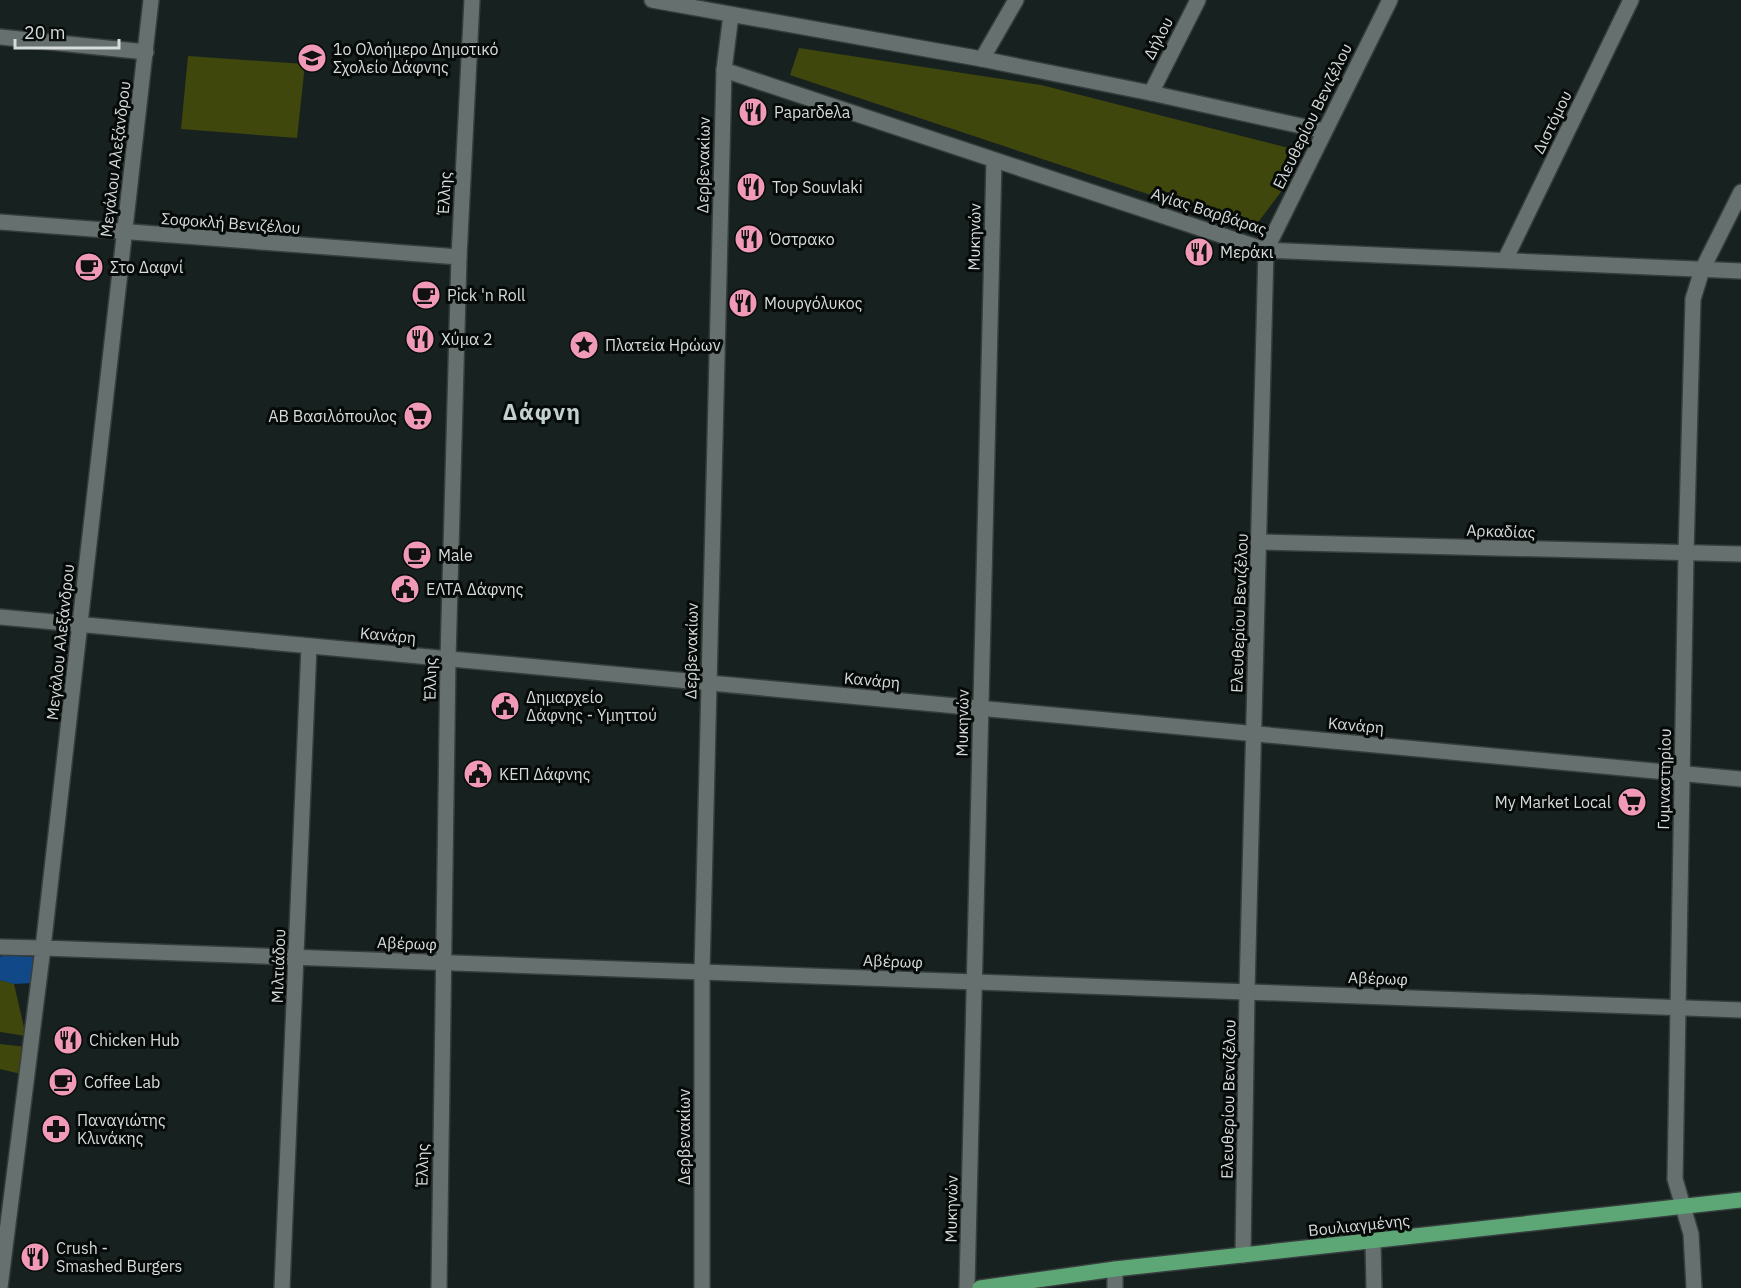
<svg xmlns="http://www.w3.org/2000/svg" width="1741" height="1288" viewBox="0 0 1741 1288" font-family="'IBM Plex Sans',sans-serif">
<rect width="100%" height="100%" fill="#172220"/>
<g fill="#3f470c">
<path d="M 799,48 L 1041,85 L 1297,150 L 1284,188 L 1253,229 L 790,75 Z"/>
<path d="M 188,56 L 305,64 L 297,138 L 181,129 Z"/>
<path d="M 0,980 L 14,984 L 26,1036 L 0,1032 Z"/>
<path d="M 0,1044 L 27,1047 L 25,1075 L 0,1069 Z"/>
</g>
<path fill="#114988" d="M 6,955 L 36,957 L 32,983 L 14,984 L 0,980 L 0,957 Z"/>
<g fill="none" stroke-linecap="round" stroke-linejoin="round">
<g stroke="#363d3c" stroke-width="18">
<g id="pedestrian">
<path d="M 731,15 L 724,70 L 1266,250"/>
<path d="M 448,659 L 459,257 L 472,0"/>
<path d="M 0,947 L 43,948 L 0,1287"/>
</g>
</g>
<g stroke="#363d3c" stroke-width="18">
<g id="minor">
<path d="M 151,0 L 43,948 L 1741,1010"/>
<path d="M 652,0 L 982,59 L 1151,93 L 1324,131"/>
<path d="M 0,37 L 146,52"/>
<path d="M 982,59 L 1016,0"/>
<path d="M 1151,93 L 1198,0"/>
<path d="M 0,222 L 459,257"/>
<path d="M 1266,250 L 1741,271"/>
<path d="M 1505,260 L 1631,0"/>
<path d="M 1259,542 L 1741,554"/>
<path d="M 0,617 L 1741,779"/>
<path d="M 1243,1255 L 1247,991 L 1266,250 L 1390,0"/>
<path d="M 1115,1269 L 1115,1288"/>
<path d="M 282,1288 L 309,646"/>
<path d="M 439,1288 L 448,659"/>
<path d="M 702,1288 L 702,972 L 724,70"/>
<path d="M 967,1288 L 994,160"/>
<path d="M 1694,1288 L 1691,1234 L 1675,1179 L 1686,554 L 1693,299 L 1702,270 L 1741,192"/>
</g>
</g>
<g stroke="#363d3c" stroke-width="18">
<path id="secondary" d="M 1373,1242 L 1374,1288"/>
</g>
<g stroke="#363d3c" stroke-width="18">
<path id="primary" d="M 980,1288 L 1115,1269 L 1741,1200"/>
</g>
<use href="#pedestrian" stroke="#65706f" stroke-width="15"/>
<use href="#minor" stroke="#65706f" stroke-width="15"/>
<use href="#secondary" stroke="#65706f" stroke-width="15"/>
<use href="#primary" stroke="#5da777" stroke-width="15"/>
</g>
<defs>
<g id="school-disc" transform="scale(1.5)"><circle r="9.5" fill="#f09ab7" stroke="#060a09"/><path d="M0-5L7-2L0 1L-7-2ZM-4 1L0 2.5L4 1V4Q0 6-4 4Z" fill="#111"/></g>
<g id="restaurant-disc" transform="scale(1.5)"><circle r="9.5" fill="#f09ab7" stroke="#060a09"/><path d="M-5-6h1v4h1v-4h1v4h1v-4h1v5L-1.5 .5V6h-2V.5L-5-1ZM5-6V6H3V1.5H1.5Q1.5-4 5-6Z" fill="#111"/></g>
<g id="cafe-disc" transform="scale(1.5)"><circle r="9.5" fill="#f09ab7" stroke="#060a09"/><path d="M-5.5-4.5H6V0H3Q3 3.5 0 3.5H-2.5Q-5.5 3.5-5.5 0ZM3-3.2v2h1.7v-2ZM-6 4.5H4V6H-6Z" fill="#111"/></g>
<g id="sight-disc" transform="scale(1.5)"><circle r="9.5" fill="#f09ab7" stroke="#060a09"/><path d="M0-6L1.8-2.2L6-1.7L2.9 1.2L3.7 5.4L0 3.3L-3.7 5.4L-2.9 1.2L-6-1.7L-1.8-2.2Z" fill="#111"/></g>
<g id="supermarket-disc" transform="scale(1.5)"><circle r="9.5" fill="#f09ab7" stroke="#060a09"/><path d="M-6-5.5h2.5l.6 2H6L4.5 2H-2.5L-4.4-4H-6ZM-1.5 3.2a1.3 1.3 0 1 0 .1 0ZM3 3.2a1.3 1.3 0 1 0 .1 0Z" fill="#111"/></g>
<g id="civic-disc" transform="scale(1.5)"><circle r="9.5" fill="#f09ab7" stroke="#060a09"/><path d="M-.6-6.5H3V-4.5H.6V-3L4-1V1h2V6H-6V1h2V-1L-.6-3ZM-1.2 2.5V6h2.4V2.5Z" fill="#111"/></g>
<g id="pharmacy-disc" transform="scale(1.5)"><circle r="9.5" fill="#f09ab7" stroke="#060a09"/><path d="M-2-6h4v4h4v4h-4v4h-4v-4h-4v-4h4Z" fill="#111"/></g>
</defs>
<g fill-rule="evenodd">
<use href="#school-disc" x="312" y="58"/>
<use href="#restaurant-disc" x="753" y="112"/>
<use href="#restaurant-disc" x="751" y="187"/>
<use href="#restaurant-disc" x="749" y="239"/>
<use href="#restaurant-disc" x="1199" y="252"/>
<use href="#cafe-disc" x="89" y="267"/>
<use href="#cafe-disc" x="426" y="295"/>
<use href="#restaurant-disc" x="743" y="303"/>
<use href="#restaurant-disc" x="420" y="339"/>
<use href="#sight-disc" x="584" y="345"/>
<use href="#supermarket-disc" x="418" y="416"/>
<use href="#cafe-disc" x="417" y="555"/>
<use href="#civic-disc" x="405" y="589"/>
<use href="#civic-disc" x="505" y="706"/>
<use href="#civic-disc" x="478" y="774"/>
<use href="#supermarket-disc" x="1632" y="802"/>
<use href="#restaurant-disc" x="68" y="1040"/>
<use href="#cafe-disc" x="63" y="1082"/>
<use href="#pharmacy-disc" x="56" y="1129"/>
<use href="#restaurant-disc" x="35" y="1257"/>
</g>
<g text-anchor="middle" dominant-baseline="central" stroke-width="6" stroke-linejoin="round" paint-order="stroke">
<g font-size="16" fill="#d6dcdb" stroke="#060a09">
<text transform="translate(1158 38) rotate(-63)">Δήλου</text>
<text transform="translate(1312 116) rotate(-64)">Ελευθερίου Βενιζέλου</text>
<text transform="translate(1552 122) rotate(-64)">Διστόμου</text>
<text transform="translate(115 159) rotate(-83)">Μεγάλου Αλεξάνδρου</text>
<text transform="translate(703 165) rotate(-89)">Δερβενακίων</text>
<text transform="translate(444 193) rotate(-87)">Έλλης</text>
<text transform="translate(1209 211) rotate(18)">Αγίας Βαρβάρας</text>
<text transform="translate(231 223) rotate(4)">Σοφοκλή Βενιζέλου</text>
<text transform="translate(974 237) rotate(-89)">Μυκηνών</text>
<text transform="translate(1501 531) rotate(2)">Αρκαδίας</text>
<text transform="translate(1239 613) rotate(-88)">Ελευθερίου Βενιζέλου</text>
<text transform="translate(388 635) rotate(5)">Κανάρη</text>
<text transform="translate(60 642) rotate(-84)">Μεγάλου Αλεξάνδρου</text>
<text transform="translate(691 651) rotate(-89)">Δερβενακίων</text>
<text transform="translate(430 679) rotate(-89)">Έλλης</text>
<text transform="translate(872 680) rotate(5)">Κανάρη</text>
<text transform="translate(962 723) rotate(-89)">Μυκηνών</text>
<text transform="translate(1356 725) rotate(5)">Κανάρη</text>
<text transform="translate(1664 779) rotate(-89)">Γυμναστηρίου</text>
<text transform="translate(407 943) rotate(2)">Αβέρωφ</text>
<text transform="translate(893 961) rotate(2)">Αβέρωφ</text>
<text transform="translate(278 966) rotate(-88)">Μιλτιάδου</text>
<text transform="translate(1378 978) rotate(2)">Αβέρωφ</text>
<text transform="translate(1228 1099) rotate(-89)">Ελευθερίου Βενιζέλου</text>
<text transform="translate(684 1137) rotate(-90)">Δερβενακίων</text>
<text transform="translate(422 1165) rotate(-89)">Έλλης</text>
<text transform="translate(951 1209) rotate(-89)">Μυκηνών</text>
<text transform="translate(1359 1225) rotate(-6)">Βουλιαγμένης</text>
</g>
<g font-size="16" fill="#d6dcdb" stroke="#060a09" text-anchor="start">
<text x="333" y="49">1ο Ολοήμερο Δημοτικό<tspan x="333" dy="18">Σχολείο Δάφνης</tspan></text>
<text x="774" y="112">Paparδeλa</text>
<text x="772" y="187">Top Souvlaki</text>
<text x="770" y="239">Όστρακο</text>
<text x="1220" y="252">Μεράκι</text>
<text x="110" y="267">Στο Δαφνί</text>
<text x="447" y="295">Pick 'n Roll</text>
<text x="764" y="303">Μουργόλυκος</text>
<text x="441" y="339">Χύμα 2</text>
<text x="605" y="345">Πλατεία Ηρώων</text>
<text x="397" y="416" text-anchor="end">ΑΒ Βασιλόπουλος</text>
<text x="438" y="555">Male</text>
<text x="426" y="589">ΕΛΤΑ Δάφνης</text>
<text x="526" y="697">Δημαρχείο<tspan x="526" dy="18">Δάφνης - Υμηττού</tspan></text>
<text x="499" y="774">ΚΕΠ Δάφνης</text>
<text x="1611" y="802" text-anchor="end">My Market Local</text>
<text x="89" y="1040">Chicken Hub</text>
<text x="84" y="1082">Coffee Lab</text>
<text x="77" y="1120">Παναγιώτης<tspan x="77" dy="18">Κλινάκης</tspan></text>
<text x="56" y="1248">Crush -<tspan x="56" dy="18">Smashed Burgers</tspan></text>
</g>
<g font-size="22" font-weight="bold" letter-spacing="1.5" fill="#c2d0ce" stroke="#060a09">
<text x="542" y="411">Δάφνη</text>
</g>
</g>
<path d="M15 39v9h104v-9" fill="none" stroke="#d6dcdb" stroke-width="3"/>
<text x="24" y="39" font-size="18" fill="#d6dcdb" stroke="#060a09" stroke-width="4.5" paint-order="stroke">20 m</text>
</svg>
